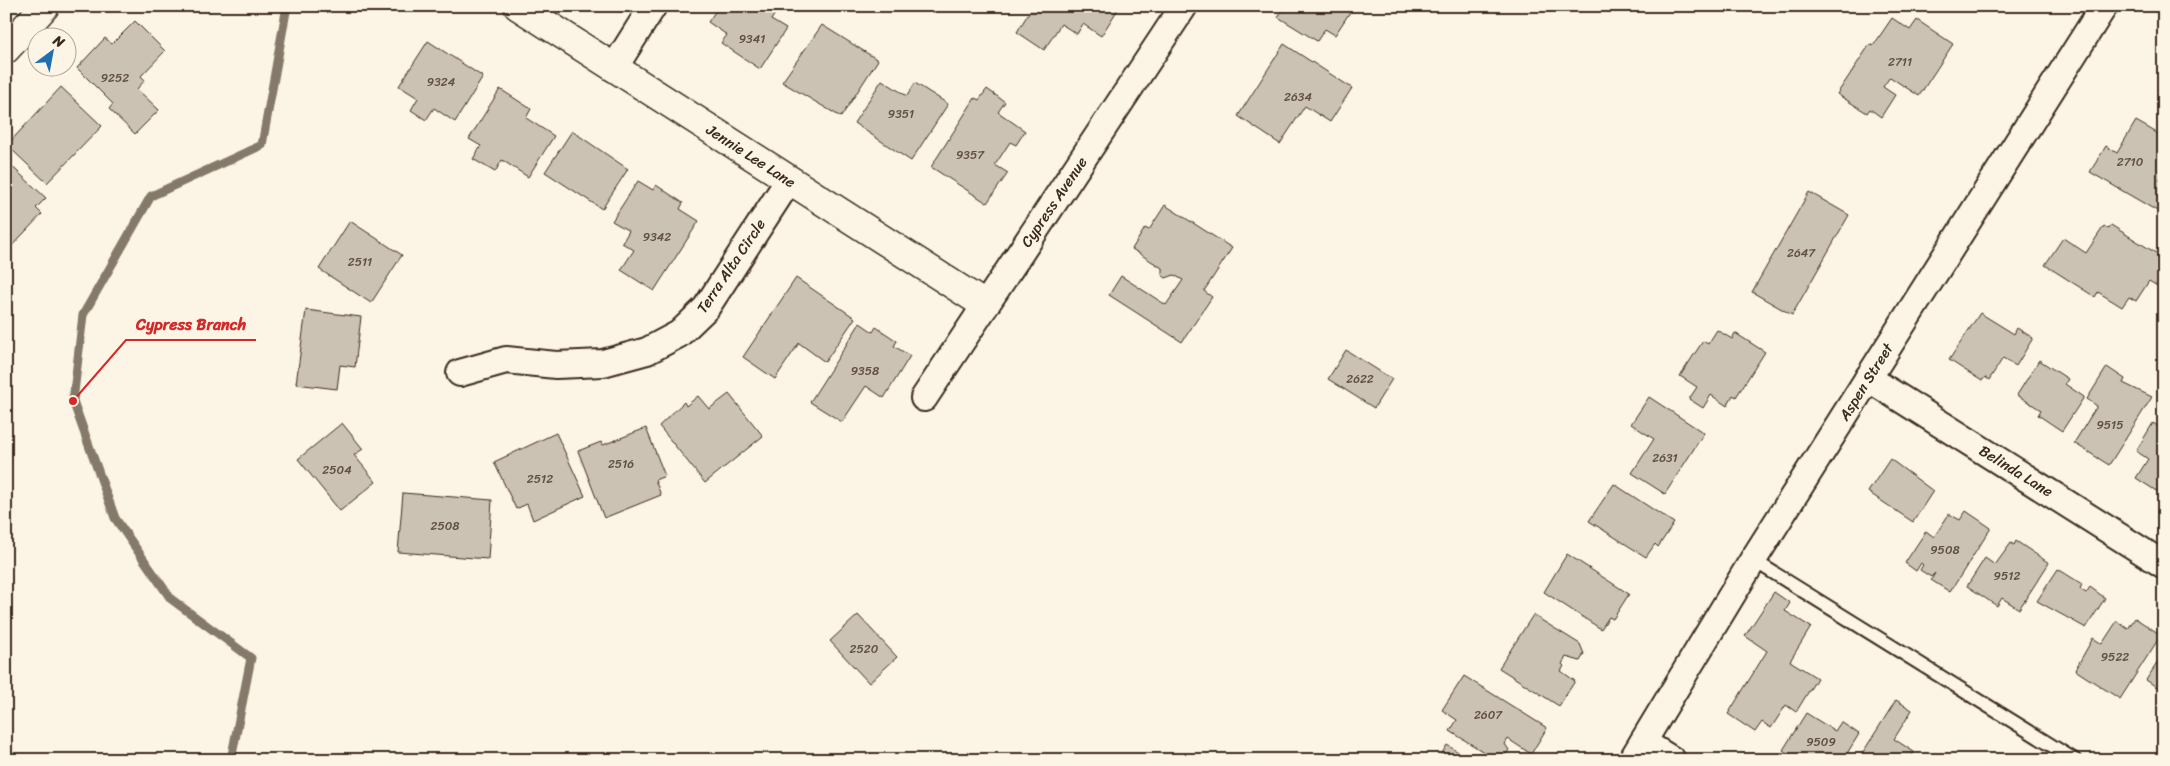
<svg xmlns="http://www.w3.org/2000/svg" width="2170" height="766" viewBox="0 0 2170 766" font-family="Sriracha,sans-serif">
<rect width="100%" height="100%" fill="#fcf5e5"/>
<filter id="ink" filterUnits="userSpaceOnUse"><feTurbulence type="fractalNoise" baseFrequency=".02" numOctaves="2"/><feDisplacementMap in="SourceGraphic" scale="10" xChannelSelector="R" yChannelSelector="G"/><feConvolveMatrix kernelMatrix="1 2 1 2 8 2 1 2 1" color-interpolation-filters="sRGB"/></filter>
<g filter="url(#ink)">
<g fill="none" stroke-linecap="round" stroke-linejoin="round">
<path stroke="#85796b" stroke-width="9" d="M 231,760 L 251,658 L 171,599 L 115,518 L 73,401 L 83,315 L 151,196 L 262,145 L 287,6"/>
</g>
<g fill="#ccc2b3" stroke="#3b2a1e">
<path d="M 719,6 L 780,6 L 771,20 L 786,29 L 760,69 L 721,43 L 727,35 L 708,22 Z"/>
<path d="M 1033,6 L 1120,6 L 1101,36 L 1083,24 L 1077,34 L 1061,24 L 1044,50 L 1017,32 Z"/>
<path d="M 1285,6 L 1348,6 L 1352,9 L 1335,35 L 1325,29 L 1317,41 L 1278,17 Z"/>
<path d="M 1892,18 L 1910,30 L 1917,20 L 1953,44 L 1919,96 L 1890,77 L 1883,87 L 1895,95 L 1881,117 L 1870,109 L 1867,113 L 1837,94 L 1870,44 L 1873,46 Z"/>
<path d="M 135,21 L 165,51 L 141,76 L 145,80 L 137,89 L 159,110 L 135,134 L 109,109 L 113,104 L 77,68 L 105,38 L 112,44 Z"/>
<path d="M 822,25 L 878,60 L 841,117 L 782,82 Z"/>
<path d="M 428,41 L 483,77 L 455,122 L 434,108 L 426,120 L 411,110 L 418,98 L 399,86 Z"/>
<path d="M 1284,44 L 1352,88 L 1330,122 L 1305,106 L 1280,144 L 1238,116 Z"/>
<path d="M 882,80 L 907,96 L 915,83 L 948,104 L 911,161 L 854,123 Z"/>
<path d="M 61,87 L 102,126 L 47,183 L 7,145 Z"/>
<path d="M 500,89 L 531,109 L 526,118 L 554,136 L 528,177 L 502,160 L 495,172 L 473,159 L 481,146 L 469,139 Z"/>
<path d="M 987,89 L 1005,102 L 998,112 L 1025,131 L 1016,145 L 1010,142 L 995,165 L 1008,173 L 987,203 L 931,167 L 975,98 L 979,100 Z"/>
<path d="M 2136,121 L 2164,137 L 2164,171 L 2159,180 L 2164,183 L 2164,215 L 2090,172 L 2106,146 L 2117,153 Z"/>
<path d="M 572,131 L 628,169 L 602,209 L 545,172 Z"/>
<path d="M 6,161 L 46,198 L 36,208 L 42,214 L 6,252 Z"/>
<path d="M 638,181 L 653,190 L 656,185 L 683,203 L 680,209 L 699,221 L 654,291 L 621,270 L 634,250 L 622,243 L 629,231 L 612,221 Z"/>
<path d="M 1809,192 L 1849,215 L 1792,315 L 1752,292 Z"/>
<path d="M 1165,205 L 1232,248 L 1204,291 L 1212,297 L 1182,342 L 1109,295 L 1121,276 L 1166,305 L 1183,280 L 1174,275 L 1166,278 L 1162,275 L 1162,268 L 1132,249 L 1145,228 L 1149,230 Z"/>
<path d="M 350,221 L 402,255 L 371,303 L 319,269 Z"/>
<path d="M 2111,225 L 2164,258 L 2164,280 L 2159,287 L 2149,281 L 2136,301 L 2129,297 L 2122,307 L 2098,292 L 2095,297 L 2045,265 L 2063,238 L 2086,253 L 2104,226 L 2108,229 Z"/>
<path d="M 796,278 L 855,318 L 825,362 L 799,343 L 775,379 L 743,357 Z"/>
<path d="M 306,310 L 361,317 L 355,367 L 340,365 L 337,389 L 296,384 Z"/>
<path d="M 1980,313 L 2014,334 L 2017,328 L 2033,338 L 2016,366 L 2003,358 L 1989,380 L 1985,377 L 1982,381 L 1949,360 Z"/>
<path d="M 860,323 L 873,332 L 876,327 L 897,341 L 894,346 L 910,356 L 884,398 L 866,386 L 842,422 L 810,402 Z"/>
<path d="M 1717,330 L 1732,339 L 1735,333 L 1765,352 L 1736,397 L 1733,395 L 1727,406 L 1711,395 L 1703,408 L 1689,399 L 1697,387 L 1680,376 L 1703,341 L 1708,344 Z"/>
<path d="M 1346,350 L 1392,379 L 1374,408 L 1328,379 Z"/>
<path d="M 2039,360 L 2068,379 L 2065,384 L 2084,397 L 2062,431 L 2038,415 L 2041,410 L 2017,395 Z"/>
<path d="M 2107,367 L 2125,379 L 2123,383 L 2152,397 L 2109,465 L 2074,443 L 2097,406 L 2087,399 Z"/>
<path d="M 729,394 L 763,436 L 705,483 L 659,426 L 684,402 L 686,406 L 698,396 L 709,409 Z"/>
<path d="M 1649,397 L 1704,433 L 1665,494 L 1632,473 L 1654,439 L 1631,424 Z"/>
<path d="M 342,423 L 363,449 L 354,455 L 376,482 L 340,511 L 298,459 Z"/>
<path d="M 2153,423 L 2164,430 L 2164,496 L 2136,478 L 2148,459 L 2136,451 Z"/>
<path d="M 646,428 L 665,476 L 655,480 L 661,495 L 604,518 L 578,451 L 601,442 L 603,445 Z"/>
<path d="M 556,433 L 585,496 L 533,520 L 527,504 L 516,509 L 494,462 Z"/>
<path d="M 1890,459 L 1933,491 L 1913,522 L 1868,492 Z"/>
<path d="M 1614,484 L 1674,523 L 1658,547 L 1655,544 L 1646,557 L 1589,521 Z"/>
<path d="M 403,493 L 492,500 L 488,559 L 398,552 Z"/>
<path d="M 1966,511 L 1991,528 L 1950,592 L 1931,580 L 1935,573 L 1931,577 L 1920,570 L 1923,565 L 1921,563 L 1916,571 L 1905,563 L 1926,531 L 1934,537 L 1949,514 L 1960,520 Z"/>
<path d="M 2016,541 L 2049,563 L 2019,609 L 2002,598 L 1997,606 L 1967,586 L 1985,558 L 1995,565 L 2011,543 L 2014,545 Z"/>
<path d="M 1567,554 L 1629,594 L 1613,619 L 1609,617 L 1601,629 L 1544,592 Z"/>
<path d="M 2058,569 L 2082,584 L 2080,589 L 2086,593 L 2090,587 L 2105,598 L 2086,628 L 2037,601 Z"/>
<path d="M 1774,592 L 1790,603 L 1785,611 L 1811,627 L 1790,661 L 1817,678 L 1796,712 L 1786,705 L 1771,728 L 1762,722 L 1755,732 L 1728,714 L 1767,651 L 1745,636 Z"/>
<path d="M 858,615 L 897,657 L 869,683 L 830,641 Z"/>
<path d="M 1533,615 L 1580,644 L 1584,654 L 1580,661 L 1566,657 L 1562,664 L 1564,666 L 1561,671 L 1575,681 L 1559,706 L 1499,668 Z"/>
<path d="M 2135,618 L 2161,635 L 2120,699 L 2075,670 L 2093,638 L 2102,644 L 2117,621 L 2128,629 Z"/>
<path d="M 2164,653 L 2164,692 L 2146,680 Z"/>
<path d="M 1464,676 L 1547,728 L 1531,754 L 1508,739 L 1505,744 L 1509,750 L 1504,757 L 1495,759 L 1450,731 L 1457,720 L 1442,710 Z"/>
<path d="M 1896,700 L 1912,710 L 1894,739 L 1914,752 L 1910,760 L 1858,760 Z"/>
<path d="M 1806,713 L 1835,731 L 1841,722 L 1859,734 L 1843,760 L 1797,760 L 1783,750 Z"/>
<path d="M 1447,745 L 1471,760 L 1438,760 Z"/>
</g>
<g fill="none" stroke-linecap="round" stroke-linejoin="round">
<g stroke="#3b2a1e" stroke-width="16">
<path id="service" d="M 1753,560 L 2075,760"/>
</g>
<g stroke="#3b2a1e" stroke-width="30">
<g id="minor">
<path d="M 614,68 L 653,6"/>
<path d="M 460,373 L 506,360 L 556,365 L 603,363 L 647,351 L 679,334 L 706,308 L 789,180"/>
<path d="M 1868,378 L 2164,565"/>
<path d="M 924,398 L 1184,6"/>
<path d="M 1643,742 L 1672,760"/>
<path d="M 1632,760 L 1753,560 L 2104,6"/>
</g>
</g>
<g stroke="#3b2a1e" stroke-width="31">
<g id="tertiary">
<path d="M 518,6 L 985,305"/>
<path d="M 6,49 L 45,6"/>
</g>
</g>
<use href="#service" stroke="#fcf5e5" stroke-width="12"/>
<use href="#minor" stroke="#fcf5e5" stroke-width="26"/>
<use href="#tertiary" stroke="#fcf5e5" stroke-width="28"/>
</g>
</g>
<g text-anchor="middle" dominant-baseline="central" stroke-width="5" stroke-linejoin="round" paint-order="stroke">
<g font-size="12" fill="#5f5043">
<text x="752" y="39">9341</text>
<text x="1900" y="62">2711</text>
<text x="115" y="78">9252</text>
<text x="441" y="82">9324</text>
<text x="1298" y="97">2634</text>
<text x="901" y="114">9351</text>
<text x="970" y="155">9357</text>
<text x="2130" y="162">2710</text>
<text x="657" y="237">9342</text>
<text x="1801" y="253">2647</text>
<text x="360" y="262">2511</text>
<text x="865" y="371">9358</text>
<text x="1360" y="379">2622</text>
<text x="2110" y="425">9515</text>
<text x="1665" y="458">2631</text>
<text x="621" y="464">2516</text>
<text x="337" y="470">2504</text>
<text x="540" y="479">2512</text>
<text x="445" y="526">2508</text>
<text x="1945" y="550">9508</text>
<text x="2007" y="576">9512</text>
<text x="864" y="649">2520</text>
<text x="2115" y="657">9522</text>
<text x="1488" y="715">2607</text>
<text x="1821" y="742">9509</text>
</g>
<g font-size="15" fill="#3b2a1e" stroke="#fcf5e5">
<text transform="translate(751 156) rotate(33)">Jennie Lee Lane</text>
<text transform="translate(1054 202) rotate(-56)">Cypress Avenue</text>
<text transform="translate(731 266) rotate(-56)">Terra Alta Circle</text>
<text transform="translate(1866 382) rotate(-58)">Aspen Street</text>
<text transform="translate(2016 471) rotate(32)">Belinda Lane</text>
</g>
</g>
<path fill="none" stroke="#d62828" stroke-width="2" d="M73 401L126 340H256"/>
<circle fill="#d62828" stroke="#fcf5e5" stroke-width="2" cx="73" cy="401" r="5"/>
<g font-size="16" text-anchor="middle" font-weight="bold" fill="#d62828" stroke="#fcf5e5" stroke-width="5" stroke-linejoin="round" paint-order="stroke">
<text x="191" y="330">Cypress Branch</text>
</g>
<rect width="2170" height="766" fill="none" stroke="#fcf5e5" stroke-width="25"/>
<rect x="12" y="12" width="2145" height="741" fill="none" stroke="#3b2a1e" stroke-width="2" filter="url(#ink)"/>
<g transform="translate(52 52) rotate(32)"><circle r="24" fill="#fcf5e5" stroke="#afa495"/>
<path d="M0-4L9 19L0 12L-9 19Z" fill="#1f6fb2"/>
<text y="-8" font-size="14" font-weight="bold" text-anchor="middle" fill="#3b2a1e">N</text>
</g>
</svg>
